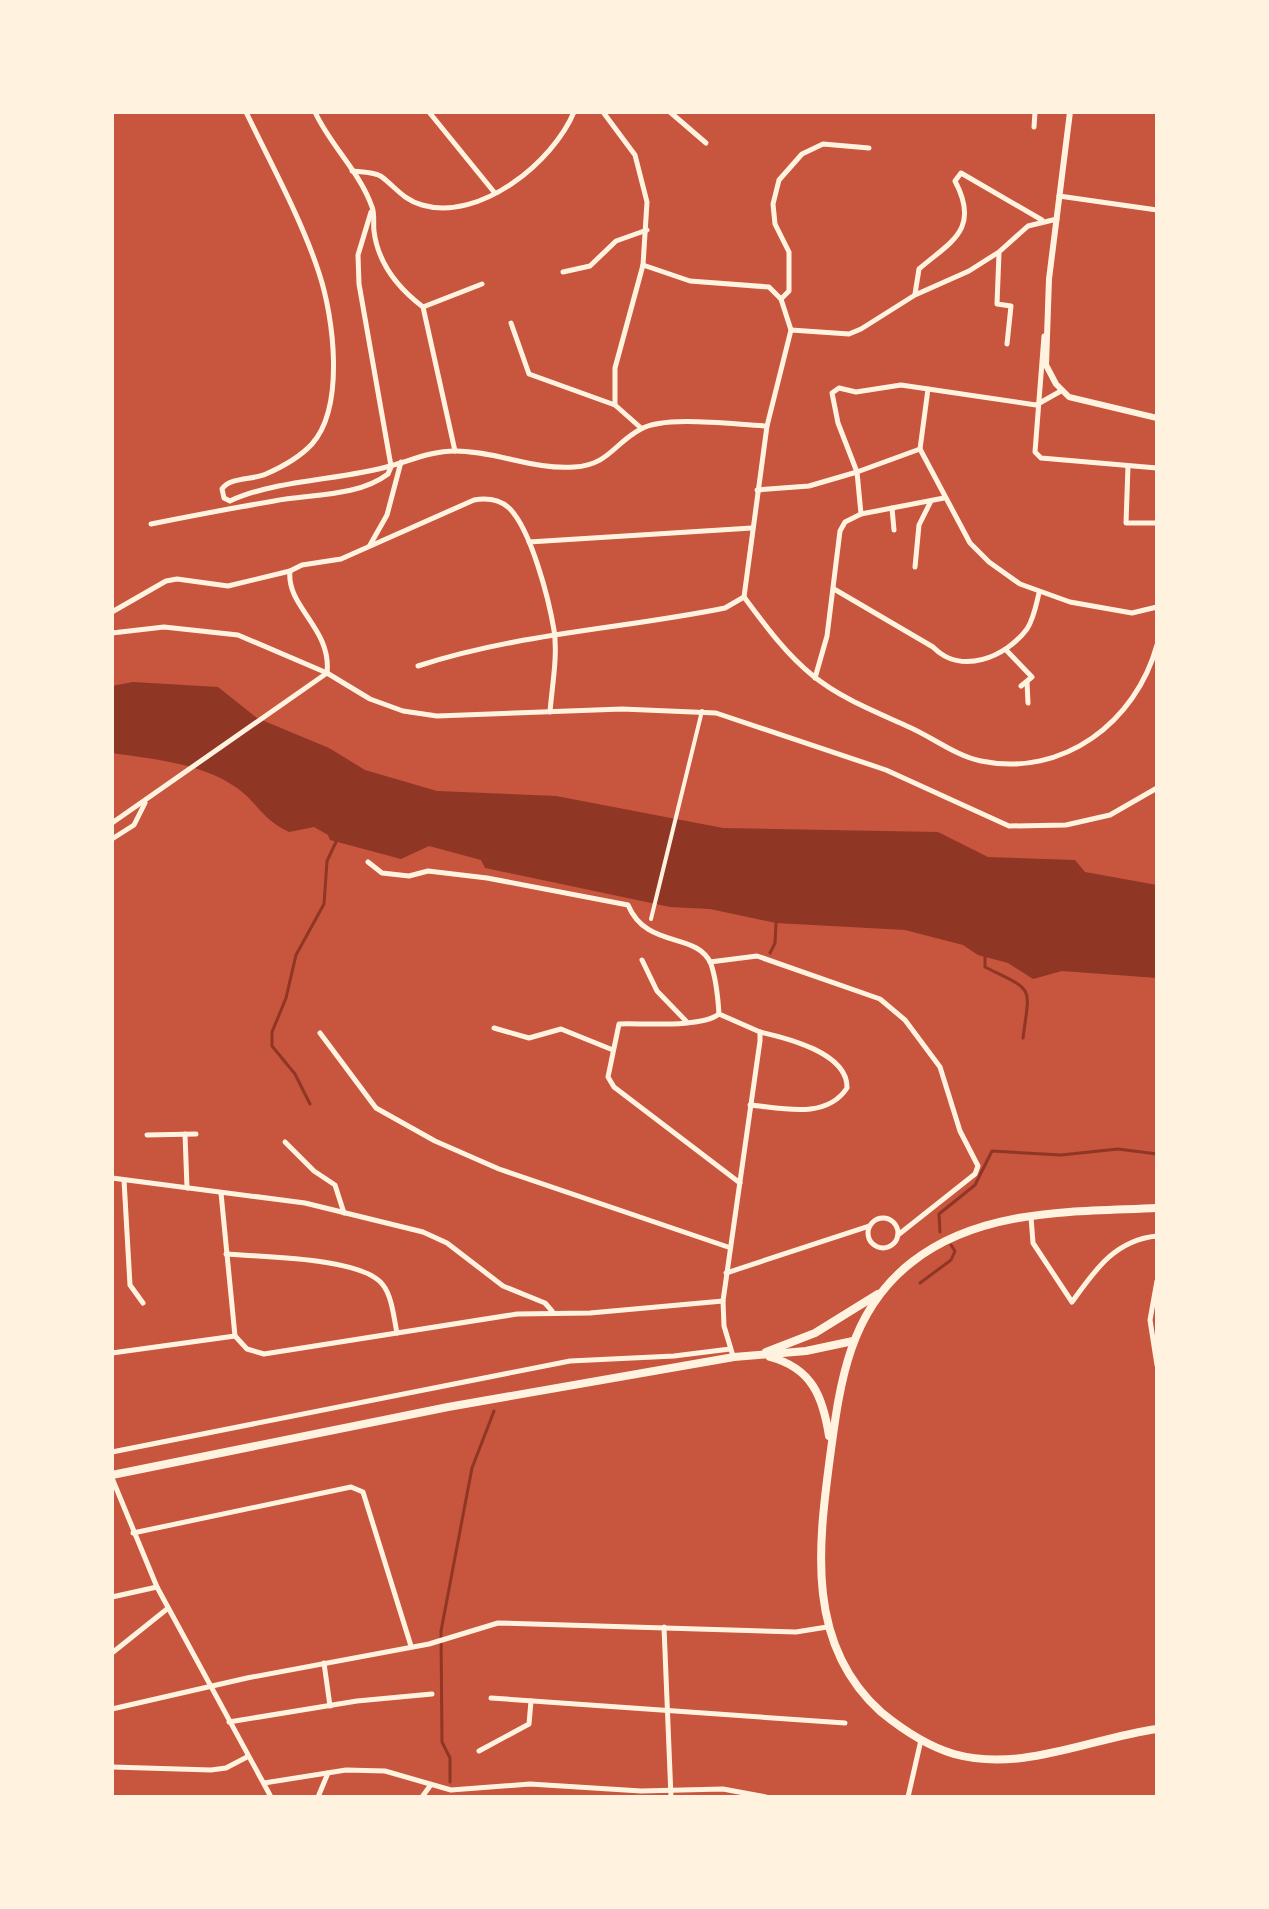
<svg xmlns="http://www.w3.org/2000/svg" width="1269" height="1909" viewBox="0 0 1269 1909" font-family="'Nunito Sans',sans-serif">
<rect width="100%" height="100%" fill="#c8553d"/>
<path fill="#8f3625" d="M 133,682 L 218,687 L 257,718 L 329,748 L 365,770 L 437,791 L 556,796 L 723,828 L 938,832 L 988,857 L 1075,860 L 1085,872 L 1157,885 L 1157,978 L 1062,971 L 1033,979 L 1008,963 L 978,955 L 963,945 L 905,930 L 776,923 L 710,909 L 670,907 L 485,868 L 481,860 L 429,846 L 401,859 L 330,840 L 328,835 L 314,827 L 289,832 C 260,818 259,804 237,788 C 202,763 153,759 112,753 L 112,686 Z"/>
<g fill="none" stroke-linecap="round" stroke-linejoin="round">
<g stroke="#8f3625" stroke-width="3">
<path d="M 770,953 L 775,943 L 776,923"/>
<path d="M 985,956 L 985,967 C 1035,992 1030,984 1023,1038"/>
<path d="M 310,1104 L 295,1074 L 272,1046 L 272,1032 L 286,998 L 296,955 L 324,904 L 327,861 L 336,842"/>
<path d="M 940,1232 L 939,1214 L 975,1185 L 992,1151 L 1061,1155 L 1118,1149 L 1157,1154"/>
<path d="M 920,1283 L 951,1260 L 955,1251 L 951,1245"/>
<path d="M 450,1782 L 450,1758 L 442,1742 L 441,1631 L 472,1468 L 494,1411"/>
</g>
<path stroke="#fff3e0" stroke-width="4" d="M 651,919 L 702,711"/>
<g stroke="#fff3e0" stroke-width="5">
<path d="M 246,112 C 270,162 302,220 319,273 C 334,318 345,407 312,444 C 300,457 282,467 266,474 C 253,480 230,477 222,489 L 224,498 L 230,501 C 274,480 342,480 390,466 C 412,460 432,451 455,451 C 496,451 533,470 574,467 C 609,465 614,443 641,429 C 667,415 736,425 767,426"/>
<path d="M 315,112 C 330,145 360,172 372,207 C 375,214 373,224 374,231 C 378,264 398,288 423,307 L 455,451"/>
<path d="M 429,112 L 494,192"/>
<path d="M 603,112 L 635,155 L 647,202 L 643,265 L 615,368 L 615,405"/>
<path d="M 670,112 L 706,143"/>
<path d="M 1034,127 L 1035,112"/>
<path d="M 352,171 C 361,172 376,172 382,177 C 396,188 404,200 422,205 C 480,222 553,162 574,112"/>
<path d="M 1059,196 L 1157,210"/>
<path d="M 371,212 L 358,255 L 359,284 L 391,466"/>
<path d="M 999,253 L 997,304 L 1011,306 L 1007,344"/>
<path d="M 643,265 L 690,281 L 769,287 L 781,299 L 791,330 L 767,426 L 744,597"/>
<path d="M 563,272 L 590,266 L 616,241 L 647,230"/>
<path d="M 915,294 L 919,269 C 950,242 981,230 955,181 L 961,173 L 1042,220"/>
<path d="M 781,299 L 789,291 L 789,252 L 775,224 L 773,204 L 779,180 L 802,154 L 823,144 L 869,148"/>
<path d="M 423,307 L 482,284"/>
<path d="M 511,323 L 529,374 L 615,405 L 641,428"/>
<path d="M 791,330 L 849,334 L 861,329 L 915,295 L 969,271 L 999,252 L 1028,226 L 1057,219"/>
<path d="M 1044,336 L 1035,452 L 1041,458 L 1157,468"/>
<path d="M 928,389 L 920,449 L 970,543 L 989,562 L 1020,584 L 1070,602 L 1132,613 L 1157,607"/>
<path d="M 920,449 L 857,472 L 838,423 L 832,393 L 839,388 L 856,392 L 901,385 L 1036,405 L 1061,391"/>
<path d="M 1128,466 L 1126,523 L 1157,523"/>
<path d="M 757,490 L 809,486 L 857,472 L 861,514 L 845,522 L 840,531 L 827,636 L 815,678"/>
<path d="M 892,508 L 894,530"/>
<path d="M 861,514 L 944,498"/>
<path d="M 151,524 C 191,516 233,508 274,501 C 310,494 358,497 388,474 L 391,467"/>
<path d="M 529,542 L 752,528"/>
<path d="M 370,545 L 387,515 L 401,462"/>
<path d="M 915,567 L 919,525 L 930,503"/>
<path d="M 834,589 L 933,647 C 961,676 1006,657 1027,629 C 1034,618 1036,605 1039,593"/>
<path d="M 744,597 C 765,625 785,653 812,675 C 840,698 876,712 909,727 C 932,737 956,756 981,761 C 1063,778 1136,722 1157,645"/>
<path d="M 112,612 L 166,581 L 177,579 L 228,586 L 290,571 L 302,565 L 341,559 L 474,500 C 486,498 499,499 509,508 C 531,529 549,600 554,630 C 558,655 552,686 550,712"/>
<path d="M 112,633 L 164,627 L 238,635 L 327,673 L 370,699 L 403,711 L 437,716 L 622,709 L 716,713 L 886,770 L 1009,826 L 1066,825 L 1110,815 L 1157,788"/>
<path d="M 1006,650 L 1032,677 L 1021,686"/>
<path d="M 418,666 C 519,633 622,629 725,608 L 744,597"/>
<path d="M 1027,682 L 1028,703"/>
<path d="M 112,823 L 327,673 C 332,628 286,607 290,571"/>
<path d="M 112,839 L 134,825 L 145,803"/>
<path d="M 368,862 L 382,873 L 409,876 L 428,871 L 487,878 L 628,905 C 647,950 697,931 711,964 C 716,979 718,998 719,1014 L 760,1032 L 760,1041 L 723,1301 L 724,1326 L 733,1356"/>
<path d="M 642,960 L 657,991 L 686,1021"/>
<path d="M 710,962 L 757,956 L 880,999 L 905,1020 L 940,1067 L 960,1131 L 978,1166 L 975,1174 L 898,1235"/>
<path d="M 719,1014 C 702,1028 643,1023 619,1024 L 608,1077 L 614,1087 L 740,1183"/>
<path d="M 494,1028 L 529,1038 L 561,1029 L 613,1050"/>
<path d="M 320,1033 L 376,1108 L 435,1141 L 499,1169 L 728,1247"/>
<path d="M 750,1105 C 782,1108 826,1120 847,1088 C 848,1053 787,1038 760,1032"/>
<path d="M 185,1134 L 187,1188"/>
<path d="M 147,1135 L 196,1134"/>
<path d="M 285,1142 L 314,1171 L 335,1185 L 344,1213"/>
<path d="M 112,1178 L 305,1203 L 423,1232 L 447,1243 L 503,1286 L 545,1303 L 552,1311"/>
<path d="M 124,1180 L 130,1285 L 143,1303"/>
<path d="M 221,1193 L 235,1336"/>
<path d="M 1031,1217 L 1033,1243 L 1072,1302 C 1095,1270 1115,1240 1157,1236"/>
<circle cx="883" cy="1233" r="15"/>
<path d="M 226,1254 C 260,1257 363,1257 383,1285 C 392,1296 394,1319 397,1333"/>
<path d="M 726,1273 L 869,1226"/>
<path d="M 1157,1281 L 1150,1320 L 1157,1365"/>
<path d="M 112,1353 L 235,1336 L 247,1349 L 264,1354 L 517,1314 L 590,1313 L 723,1301"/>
<path d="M 112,1452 L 570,1361 L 674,1356 L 730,1349"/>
<path d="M 112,1478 L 157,1587 L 271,1797"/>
<path d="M 133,1533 L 351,1487 L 363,1492 L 411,1646"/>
<path d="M 112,1597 L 157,1587"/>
<path d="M 664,1627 L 671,1797"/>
<path d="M 112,1653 L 167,1609"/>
<path d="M 324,1663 L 330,1706"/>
<path d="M 491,1698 L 845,1723"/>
<path d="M 112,1709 L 247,1678 L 429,1644 L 498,1623 L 796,1632 L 827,1627"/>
<path d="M 229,1722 L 357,1701 L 432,1694"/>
<path d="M 479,1751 L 529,1724 L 531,1701"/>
<path d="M 112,1767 L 211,1770 L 226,1768 L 247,1757"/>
<path d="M 264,1783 L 346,1770 L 385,1771 L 451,1790 L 530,1784 L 641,1791 L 723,1789 L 766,1797"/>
<path d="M 318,1797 L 328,1773"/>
<path d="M 422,1797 L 430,1786"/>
<path d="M 908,1797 L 921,1740"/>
</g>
<path stroke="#fff3e0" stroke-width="6" d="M 1070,112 L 1049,279 L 1046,365 L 1056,384 L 1069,397 L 1157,418"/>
<g stroke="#fff3e0" stroke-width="8">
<path d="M 1157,1208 C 1074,1212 981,1208 912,1262 C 849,1311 840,1382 830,1457 C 818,1547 806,1645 881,1712 C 903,1730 927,1746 954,1754 C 1022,1773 1091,1738 1157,1729"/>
<path d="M 766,1352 L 815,1333 L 878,1294"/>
<path d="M 770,1357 C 812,1368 823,1397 829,1436"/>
<path d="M 112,1475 L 448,1407 L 734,1357 L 806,1351 L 853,1341"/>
</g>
</g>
<rect width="1269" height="1909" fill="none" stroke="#fff3e0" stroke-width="228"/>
</svg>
